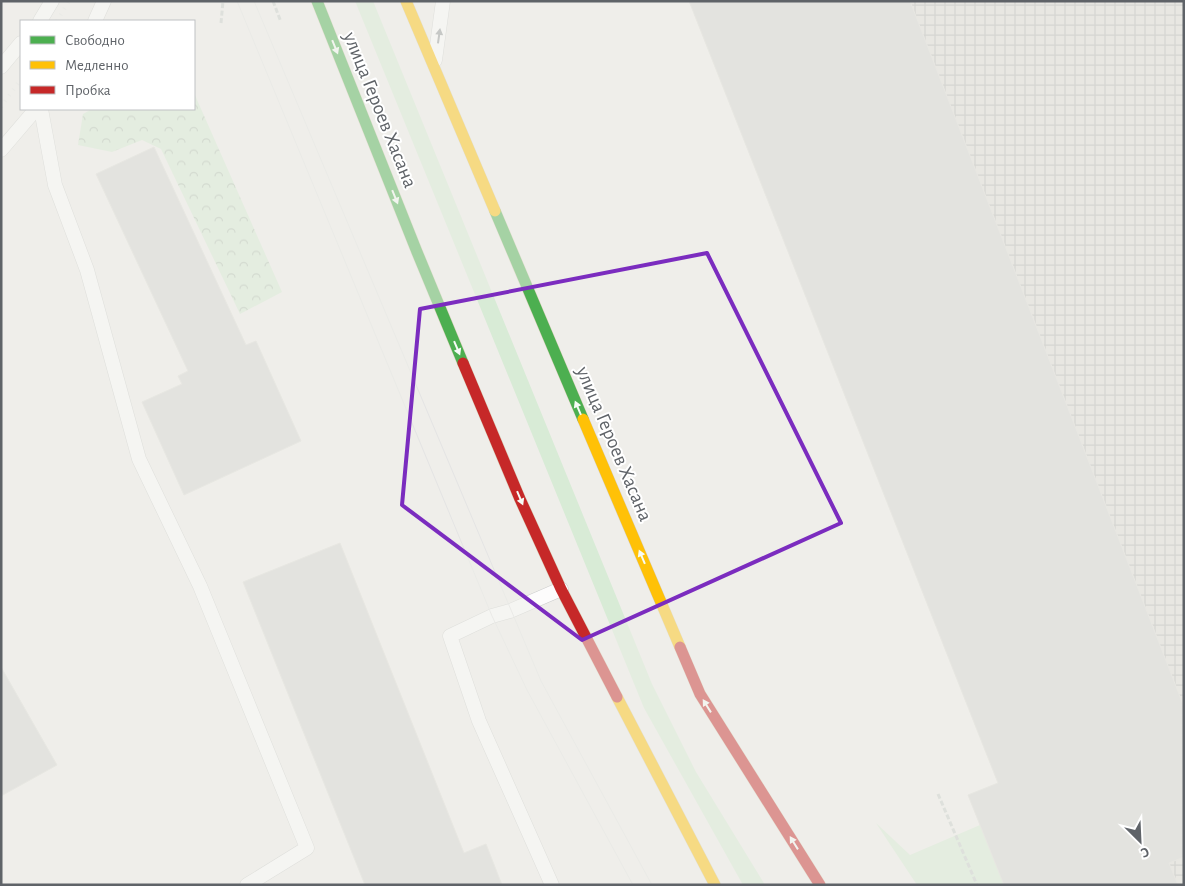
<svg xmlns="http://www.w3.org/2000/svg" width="1185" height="886" viewBox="0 0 1185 886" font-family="'Alegreya Sans',sans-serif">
<defs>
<pattern id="industrial-grid" width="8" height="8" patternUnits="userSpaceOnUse" patternTransform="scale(1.25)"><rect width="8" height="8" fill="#dfddda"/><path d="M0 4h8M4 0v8" fill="none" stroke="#b8b7b5"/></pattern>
<pattern id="forest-crowns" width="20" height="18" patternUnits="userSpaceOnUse" patternTransform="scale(1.25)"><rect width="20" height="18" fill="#d8ebd6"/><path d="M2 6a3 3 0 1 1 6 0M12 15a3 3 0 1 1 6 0" fill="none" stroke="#b2c2b1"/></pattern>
</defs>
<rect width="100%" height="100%" fill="#efeeea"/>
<path fill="url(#industrial-grid)" d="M 689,1 L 1184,1 L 1184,885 L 1004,885 L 968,795 L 998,783 Z"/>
<g fill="#d8ebd6">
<path d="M 355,1 L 373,1 L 652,684 L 696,772 L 765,885 L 743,885 L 644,708 Z"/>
<path d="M 876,823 L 910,855 L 980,825 L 1004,885 L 917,885 Z"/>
</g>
<path fill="url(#forest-crowns)" d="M 194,93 L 282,292 L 240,314 L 161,149 L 142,140 L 112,152 L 78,145 L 83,114 L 92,109 L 194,109 Z"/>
<g fill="#d6d5d3" stroke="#deddd9">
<path d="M 689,1 L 910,1 L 1184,707 L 1184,857 L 1169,863 L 1178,885 L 1004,885 L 968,795 L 998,783 Z"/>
<path d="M 154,147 L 246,345 L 256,341 L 301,441 L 184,495 L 142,402 L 182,384 L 178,376 L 188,371 L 96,174 Z"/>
<path d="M 340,543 L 464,853 L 486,844 L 502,885 L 365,885 L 243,582 Z"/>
<path d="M 1,667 L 57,765 L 1,796 Z"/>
</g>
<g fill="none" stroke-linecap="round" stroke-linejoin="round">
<g stroke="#cbcccc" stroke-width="15">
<g id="lane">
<path d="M 40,21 L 52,1"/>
<path d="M 95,21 L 104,1"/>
<path d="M 435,60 L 443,1"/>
<path d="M 1,67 L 21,43"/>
<path d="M 41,109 L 55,185 L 87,270 L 139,459 L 200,586 L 307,848 L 247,885"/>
<path d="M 1,150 L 36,109"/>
<path d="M 552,885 L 479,721 L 450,636 L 492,616 L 510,611 L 561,589"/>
</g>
</g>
<g stroke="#d7ceb8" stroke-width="12">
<g id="fast">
<path d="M 317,1 L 417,252 L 463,363"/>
<path d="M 495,211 L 583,419"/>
</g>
</g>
<g stroke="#d7ceb8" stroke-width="12">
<g id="slow">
<path d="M 406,1 L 495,211"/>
<path d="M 583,419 L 680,647"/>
<path d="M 617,697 L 715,885"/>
</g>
</g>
<g stroke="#d7ceb8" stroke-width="12">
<g id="jam">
<path d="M 463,363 L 520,499 L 561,589 L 617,697"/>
<path d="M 680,647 L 700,694 L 820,885"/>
</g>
</g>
<g stroke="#cacfcc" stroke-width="3" stroke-dasharray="5 2.5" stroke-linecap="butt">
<path d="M 273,1 L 281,22"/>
<path d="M 221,23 L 223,1"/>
<path d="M 938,794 L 977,885"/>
</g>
<use href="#lane" stroke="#fdfcfc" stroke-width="14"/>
<use href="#fast" stroke="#4caf50" stroke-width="11"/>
<use href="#slow" stroke="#ffc107" stroke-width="11"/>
<use href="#jam" stroke="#c62828" stroke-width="11"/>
<g stroke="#e4e4e4" stroke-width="1">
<path d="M 237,1 L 492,616 L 527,690 L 633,885"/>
<path d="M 254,1 L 541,681 L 652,885"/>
</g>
<g stroke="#e4e4e4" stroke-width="4" stroke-dasharray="1 6" stroke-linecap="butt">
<path d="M 57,21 L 69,1"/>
<path d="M 1,107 L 21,79"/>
</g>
</g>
<defs><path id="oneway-solid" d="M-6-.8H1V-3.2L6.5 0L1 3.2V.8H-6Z" transform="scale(1.25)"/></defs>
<use fill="#96999c" href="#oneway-solid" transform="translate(439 36) rotate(-82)"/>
<g fill="#f6fbf6">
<use href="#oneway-solid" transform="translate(335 47) rotate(68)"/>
<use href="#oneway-solid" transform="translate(395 197) rotate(68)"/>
<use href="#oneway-solid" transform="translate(457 348) rotate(67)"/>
<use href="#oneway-solid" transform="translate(578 408) rotate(-113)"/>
<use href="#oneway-solid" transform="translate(520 498) rotate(67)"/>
<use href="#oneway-solid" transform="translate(642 557) rotate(-113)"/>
<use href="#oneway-solid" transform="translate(707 706) rotate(-122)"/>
<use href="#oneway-solid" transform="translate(794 843) rotate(-122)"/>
</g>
<path d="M0 0H1185V886H0ZM 707,253 L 841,523 L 582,640 L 402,505 L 420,309 Z" fill="#efeeea" fill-opacity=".55" fill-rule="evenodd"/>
<path fill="none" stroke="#7b2cbf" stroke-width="4" stroke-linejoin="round" d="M 707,253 L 841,523 L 582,640 L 402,505 L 420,309 Z"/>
<g text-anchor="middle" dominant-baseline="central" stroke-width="4" stroke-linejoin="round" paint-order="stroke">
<g font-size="20" fill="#5f6368" stroke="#fff">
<text transform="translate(380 110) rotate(68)">улица Героев Хасана</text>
<text transform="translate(614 444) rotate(67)">улица Героев Хасана</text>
</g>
</g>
<rect width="1185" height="886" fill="none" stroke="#5f6368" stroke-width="5"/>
<rect x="20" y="20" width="175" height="90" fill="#ffffff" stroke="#bfc1c3"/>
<rect x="30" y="36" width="25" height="8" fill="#4caf50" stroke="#bfc1c3"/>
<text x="65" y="45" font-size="15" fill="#5f6368">Свободно</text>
<rect x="30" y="61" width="25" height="8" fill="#ffc107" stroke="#bfc1c3"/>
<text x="65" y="70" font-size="15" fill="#5f6368">Медленно</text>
<rect x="30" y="86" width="25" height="8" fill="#c62828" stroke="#bfc1c3"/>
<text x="65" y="95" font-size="15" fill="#5f6368">Пробка</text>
<g transform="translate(1140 841) rotate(156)" stroke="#ffffff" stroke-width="4" paint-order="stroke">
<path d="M0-4L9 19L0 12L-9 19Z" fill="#5f6368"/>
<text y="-8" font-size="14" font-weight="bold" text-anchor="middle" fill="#5f6368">С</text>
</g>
</svg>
